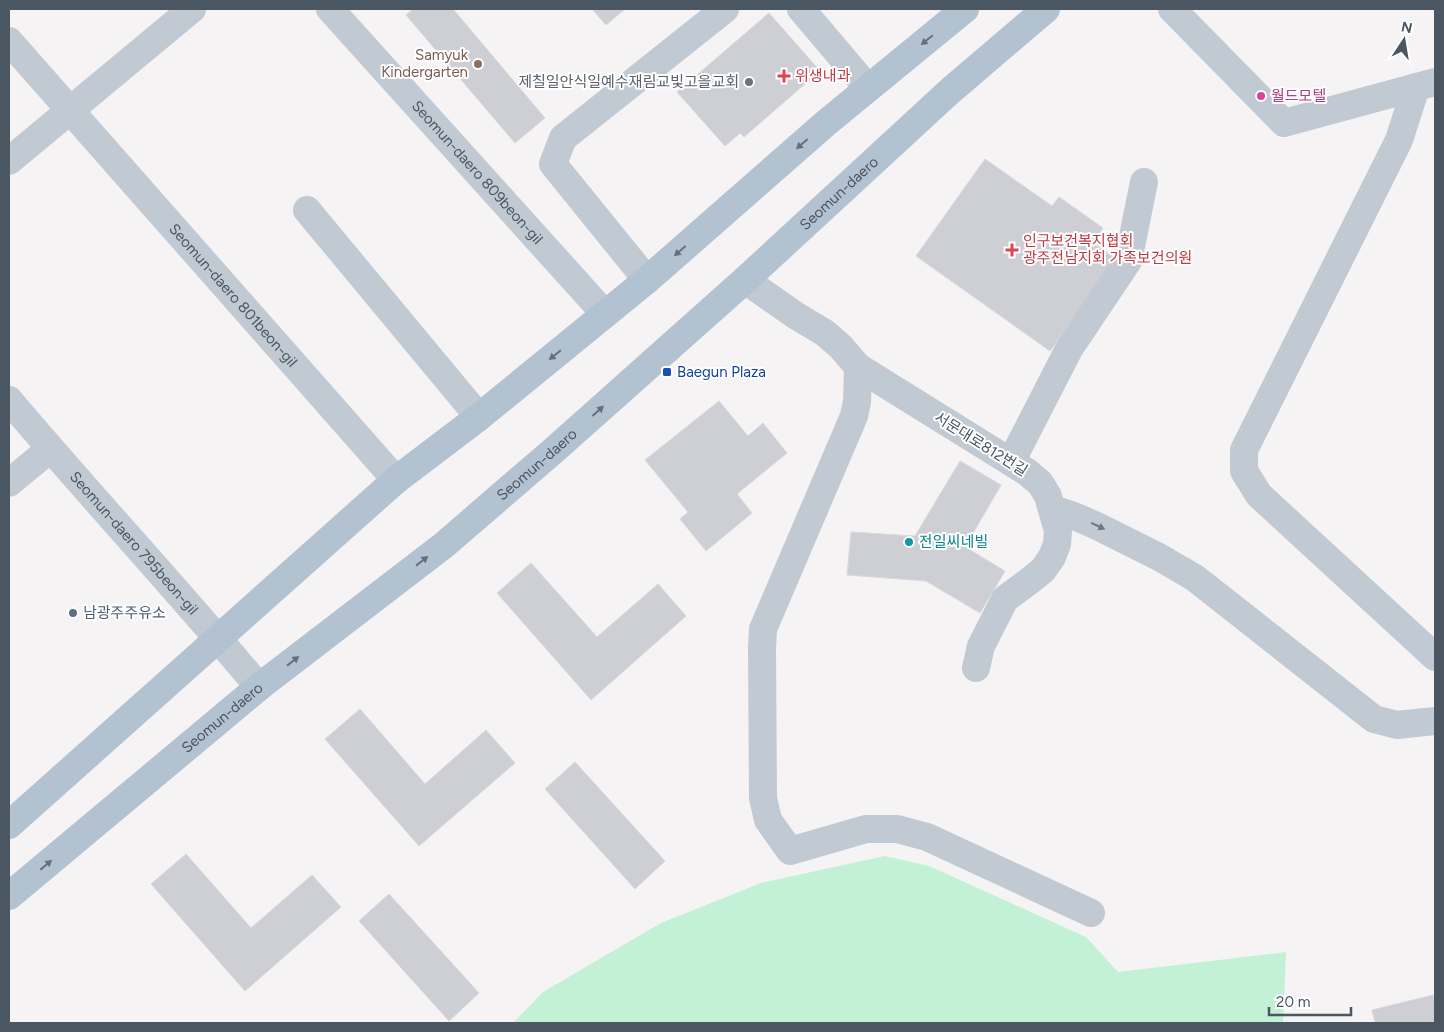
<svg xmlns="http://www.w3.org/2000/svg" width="1444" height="1032" viewBox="0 0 1444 1032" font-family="Figtree,'Noto Sans KR',sans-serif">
<rect width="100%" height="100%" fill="#f5f3f3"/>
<path fill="#c3f1d5" d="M 885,856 L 929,866 L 1086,937 L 1118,972 L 1286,952 L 1283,1023 L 513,1023 L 543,992 L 661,923 L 761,883 Z"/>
<g fill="#cdcfd5" stroke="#d7d9de">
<path d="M 413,9 L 453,9 L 545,118 L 515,143 L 406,15 Z"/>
<path d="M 592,9 L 625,9 L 606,25 Z"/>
<path d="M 769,13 L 820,71 L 744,137 L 740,133 L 725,146 L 677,92 Z"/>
<path d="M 985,159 L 1052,206 L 1059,197 L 1103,228 L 1093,243 L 1116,259 L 1050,351 L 916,256 Z"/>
<path d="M 719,401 L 748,436 L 763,423 L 787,453 L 737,494 L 752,513 L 706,551 L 680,519 L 688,512 L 645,460 Z"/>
<path d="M 960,461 L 1001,485 L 965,547 L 1005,571 L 980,613 L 926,581 L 847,575 L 851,532 L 915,536 Z"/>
<path d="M 531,563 L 597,637 L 658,584 L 686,616 L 591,700 L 497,593 Z"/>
<path d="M 360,709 L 425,784 L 486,730 L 515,763 L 419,846 L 325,739 Z"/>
<path d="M 575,762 L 665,861 L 635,889 L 545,789 Z"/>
<path d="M 186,854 L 251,928 L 312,875 L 341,907 L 245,991 L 151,884 Z"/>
<path d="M 389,894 L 479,993 L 449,1021 L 359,921 Z"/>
<path d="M 1433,995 L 1435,1005 L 1435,1023 L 1375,1023 L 1372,1010 Z"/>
</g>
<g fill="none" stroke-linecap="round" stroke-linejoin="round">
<g stroke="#c1cad2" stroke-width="28">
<path id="s1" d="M 330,9 L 605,314"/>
<path d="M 801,9 L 868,88"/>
<path d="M 1172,9 L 1284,123 L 1435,82"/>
<path id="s2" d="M 9,41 L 396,480"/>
<path d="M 1416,87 L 1399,140 L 1244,450 L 1244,471 L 1259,495 L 1435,657"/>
<path d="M 9,161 L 192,9"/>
<path d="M 307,210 L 479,417"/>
<path d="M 647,280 L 553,164 L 563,138 L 725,9"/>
<path d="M 745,280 L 795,315 L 825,333 L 841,347 L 858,367 L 1027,472 L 1040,483 L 1048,496 L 1058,531 L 1057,544 L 1052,557 L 1043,570 L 1028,582 L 1005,599 L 981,646 L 976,668"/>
<path d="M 858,367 L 857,402 L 854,416 L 763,629 L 762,648 L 763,798 L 768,820 L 790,851 L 866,829 L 897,829 L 927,837 L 1091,913"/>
<path id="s3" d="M 9,400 C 91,497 178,590 259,687"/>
<path d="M 1011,462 L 1069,349 L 1128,261 L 1144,182"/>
<path d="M 9,483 L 50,449"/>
<path d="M 1053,509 L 1074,516 L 1097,526 L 1159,557 L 1195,578 L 1374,719 L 1397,725 L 1435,721"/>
</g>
<g stroke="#b3c2d1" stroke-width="28">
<path d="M 9,825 L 396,480 L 479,417 L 647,280 L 826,123 L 965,9"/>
<path id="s4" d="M 9,896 L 259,687 L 444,545 L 553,451 L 745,280 L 950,91 L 1046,9"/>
</g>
</g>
<defs><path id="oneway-solid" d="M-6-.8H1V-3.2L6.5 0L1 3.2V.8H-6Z" transform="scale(1.25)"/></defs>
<g fill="#64717d">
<use href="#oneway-solid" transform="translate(927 40) rotate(141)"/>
<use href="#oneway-solid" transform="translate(802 144) rotate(139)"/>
<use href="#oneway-solid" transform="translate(680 251) rotate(139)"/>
<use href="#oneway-solid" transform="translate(555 355) rotate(141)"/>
<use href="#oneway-solid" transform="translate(598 411) rotate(-42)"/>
<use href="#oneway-solid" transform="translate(422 561) rotate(-38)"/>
<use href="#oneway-solid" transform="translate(293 661) rotate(-38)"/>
<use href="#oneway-solid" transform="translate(46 865) rotate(-40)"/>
</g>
<use fill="#6e7983" href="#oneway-solid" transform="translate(1098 526) rotate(25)"/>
<circle fill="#8d6e63" stroke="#fff" stroke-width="2" cx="478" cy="64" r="5"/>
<g fill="#e0444e" stroke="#fff" stroke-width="2">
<path d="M781.5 68.5h5v5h5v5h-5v5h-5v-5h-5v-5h5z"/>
<path d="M1009.5 242.5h5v5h5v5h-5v5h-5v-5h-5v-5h5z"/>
</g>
<circle fill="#6b7280" stroke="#fff" stroke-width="2" cx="749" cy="82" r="5"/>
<circle fill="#d1479c" stroke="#fff" stroke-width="2" cx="1261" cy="96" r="5"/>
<rect fill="#1a4fb4" stroke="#fff" stroke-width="2" x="662" y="367" width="10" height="10" rx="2.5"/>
<circle fill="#0f9aa8" stroke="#fff" stroke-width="2" cx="909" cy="542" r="5"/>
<circle fill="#5c6f8a" stroke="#fff" stroke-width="2" cx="73" cy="613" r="5"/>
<g text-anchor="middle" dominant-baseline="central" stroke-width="4" stroke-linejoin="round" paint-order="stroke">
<g font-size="15" fill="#785e54" stroke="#fff" text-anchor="end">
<text x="468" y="55">Samyuk<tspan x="468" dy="17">Kindergarten</tspan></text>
</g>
<g font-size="15" fill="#be3a42" stroke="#fff" text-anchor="start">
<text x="795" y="76">위생내과</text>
<text x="1023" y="241">인구보건복지협회<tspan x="1023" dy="17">광주전남지회 가족보건의원</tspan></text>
</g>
<g font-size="15" fill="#5b616d" stroke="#fff" text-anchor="end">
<text x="739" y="82">제칠일안식일예수재림교빛고을교회</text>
</g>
<g font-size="15" fill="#b23c85" stroke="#fff" text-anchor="start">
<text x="1271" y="96">월드모텔</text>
</g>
<g font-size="15" fill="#4a5661" stroke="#fff">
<text stroke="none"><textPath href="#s1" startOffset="220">Seomun-daero 809beon-gil</textPath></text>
<text stroke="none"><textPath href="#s4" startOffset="1088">Seomun-daero</textPath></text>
<text stroke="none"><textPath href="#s2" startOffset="339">Seomun-daero 801beon-gil</textPath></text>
<text transform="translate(981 444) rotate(32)">서문대로812번길</text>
<text stroke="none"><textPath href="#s4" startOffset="682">Seomun-daero</textPath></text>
<text stroke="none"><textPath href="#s3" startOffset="190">Seomun-daero 795beon-gil</textPath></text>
<text stroke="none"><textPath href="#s4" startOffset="278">Seomun-daero</textPath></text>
</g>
<g font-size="15" fill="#164399" stroke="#fff" text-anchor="start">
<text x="677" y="372">Baegun Plaza</text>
</g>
<g font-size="15" fill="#0d838f" stroke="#fff" text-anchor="start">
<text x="919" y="542">전일씨네빌</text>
</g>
<g font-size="15" fill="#4e5e75" stroke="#fff" text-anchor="start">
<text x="83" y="613">남광주주유소</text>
</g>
</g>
<rect width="1444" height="1032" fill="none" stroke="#4a5661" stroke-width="20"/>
<g transform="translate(1404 40) rotate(12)" stroke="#ffffff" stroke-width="4" paint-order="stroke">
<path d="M0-4L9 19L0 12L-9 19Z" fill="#4a5661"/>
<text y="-8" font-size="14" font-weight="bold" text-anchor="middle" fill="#4a5661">N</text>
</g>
<path d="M1269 1007v8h82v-8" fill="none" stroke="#4a5661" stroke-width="2.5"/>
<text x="1276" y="1007" font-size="15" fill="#4a5661" stroke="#ffffff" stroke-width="4" paint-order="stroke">20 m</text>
</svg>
